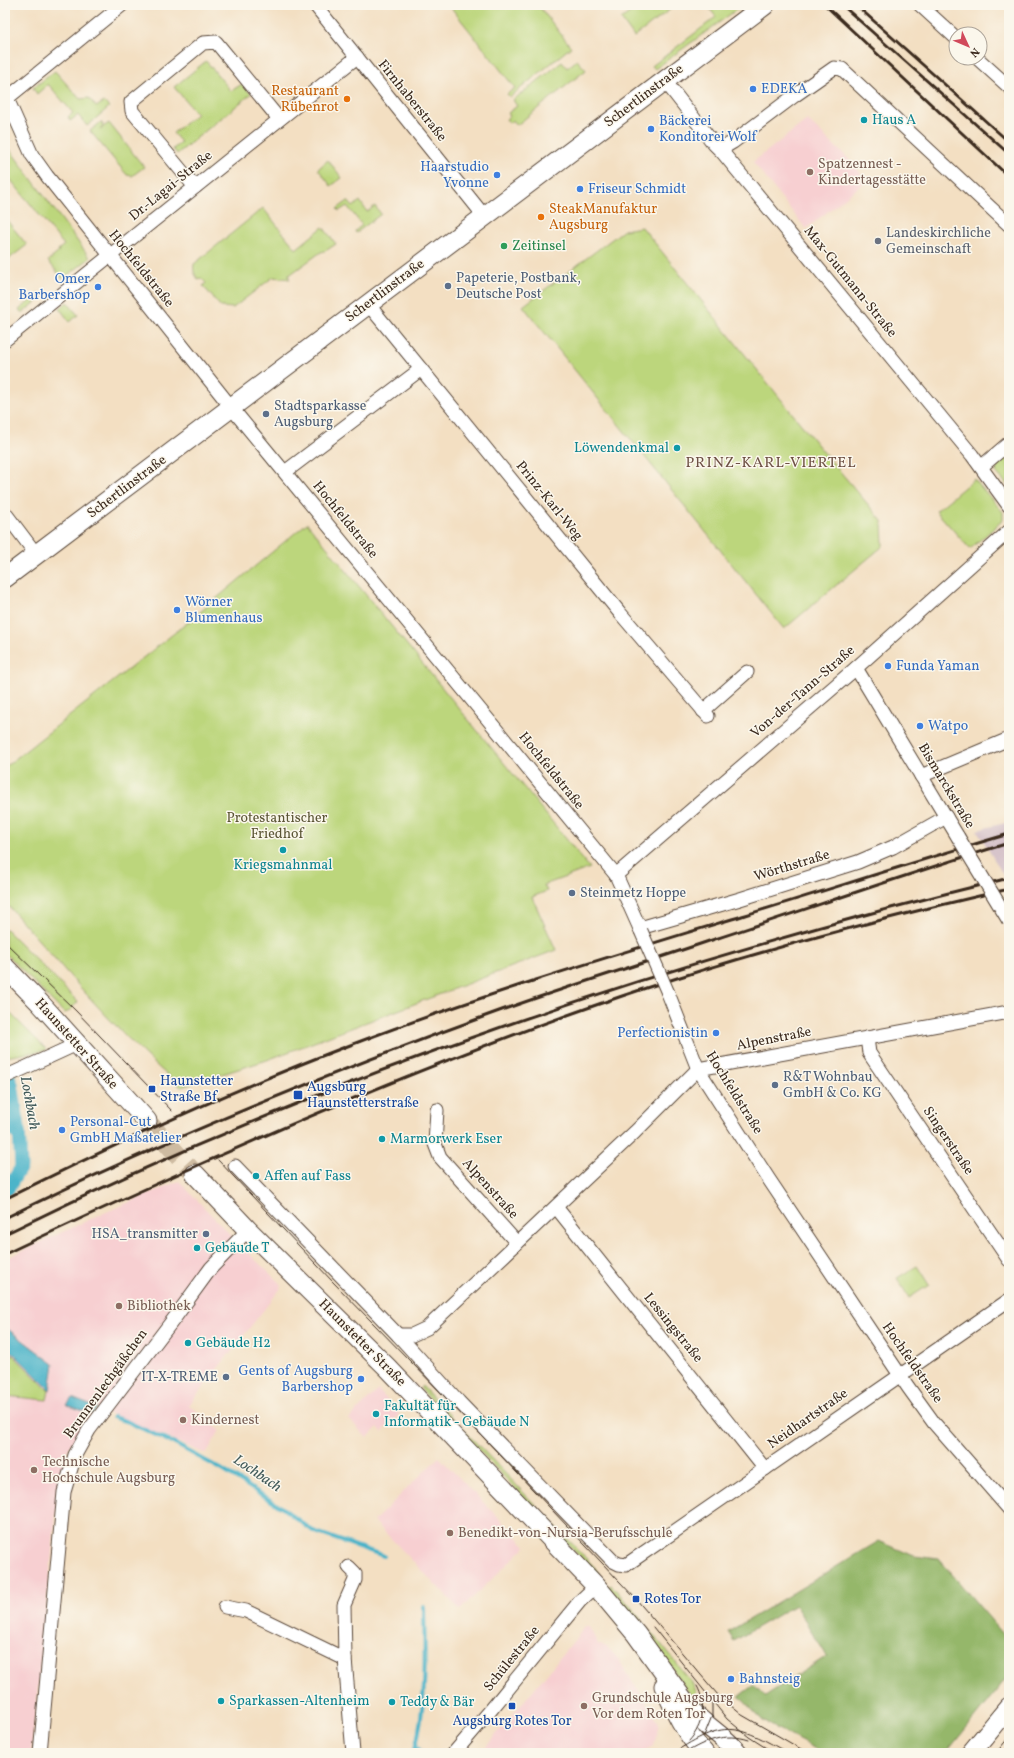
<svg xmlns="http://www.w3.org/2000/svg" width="1014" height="1758" viewBox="0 0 1014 1758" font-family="Vollkorn,serif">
<rect width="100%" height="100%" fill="#fbf7ec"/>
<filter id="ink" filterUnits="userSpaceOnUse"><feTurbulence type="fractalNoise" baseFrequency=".025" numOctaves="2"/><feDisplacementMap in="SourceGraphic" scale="8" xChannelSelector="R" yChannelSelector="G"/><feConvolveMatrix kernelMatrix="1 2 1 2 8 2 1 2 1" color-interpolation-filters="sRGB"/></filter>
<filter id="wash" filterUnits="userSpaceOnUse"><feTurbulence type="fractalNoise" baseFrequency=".012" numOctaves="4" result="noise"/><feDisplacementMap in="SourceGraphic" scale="16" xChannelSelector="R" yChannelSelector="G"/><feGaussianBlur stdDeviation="0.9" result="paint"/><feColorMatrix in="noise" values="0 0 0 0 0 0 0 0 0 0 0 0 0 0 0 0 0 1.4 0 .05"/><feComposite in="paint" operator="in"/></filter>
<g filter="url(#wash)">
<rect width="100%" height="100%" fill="#f3dfc2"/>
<g fill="#f7cfd1">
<path d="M 807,120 L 853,163 L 866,181 L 806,229 L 753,162 Z"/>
<path d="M 179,1181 L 241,1246 L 282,1285 L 280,1287 L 281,1288 L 189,1405 L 220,1430 L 206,1454 L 97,1408 L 84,1424 L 67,1451 L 59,1485 L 31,1753 L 5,1753 L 5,1259 L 97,1216 Z"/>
<path d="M 378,1390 L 399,1412 L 398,1414 L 399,1415 L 382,1432 L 378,1427 L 367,1438 L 349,1419 Z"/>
<path d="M 439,1457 L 526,1546 L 460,1610 L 374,1521 Z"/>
<path d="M 586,1626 L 589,1627 L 598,1644 L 607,1647 L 617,1657 L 659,1723 L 654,1746 L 641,1753 L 481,1753 Z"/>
</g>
<path fill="#d2bdc6" d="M 1009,822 L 1009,885 L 977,830 Z"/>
<g fill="#bcd67b" stroke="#7c804c">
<path d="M 449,5 L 538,5 L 571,47 L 510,97 L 507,94 L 515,88 Z"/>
<path d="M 640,5 L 676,5 L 634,37 L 621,19 Z"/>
<path d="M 707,5 L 743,5 L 655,69 L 652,66 L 716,17 Z"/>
<path d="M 577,60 L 586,70 L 517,125 L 513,120 L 509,123 L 506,119 L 510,116 L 508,113 L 517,106 L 513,100 L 562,62 L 567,68 Z"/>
<path d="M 206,61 L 231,91 L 242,84 L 251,94 L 177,154 L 173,149 L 181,142 L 173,133 L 197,114 L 174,87 Z"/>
<path d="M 55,71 L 80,99 L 89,98 L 96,107 L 104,102 L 109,107 L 87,126 L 78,115 L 70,121 L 68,117 L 73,113 L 48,84 L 37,94 L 33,88 Z"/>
<path d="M 101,122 L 103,125 L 100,129 L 109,123 L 144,167 L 132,176 L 127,175 L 90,131 Z"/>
<path d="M 5,143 L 90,258 L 63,279 L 48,261 L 59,252 L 58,250 L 64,245 L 5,173 Z"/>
<path d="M 328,160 L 342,178 L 331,186 L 318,169 Z"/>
<path d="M 348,201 L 353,207 L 360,201 L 367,212 L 375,206 L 381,214 L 356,233 L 355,231 L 362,225 L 347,206 L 339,211 L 337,209 Z"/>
<path d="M 263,208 L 296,249 L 323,227 L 336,244 L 327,250 L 321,252 L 288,276 L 290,279 L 273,277 L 233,308 L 221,307 L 203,286 L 206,283 L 201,278 L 198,279 C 194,274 193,270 194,264 Z"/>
<path d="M 5,218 L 27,245 L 5,262 Z"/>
<path d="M 642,227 L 821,449 L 882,521 L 883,546 L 784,629 L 523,306 L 624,230 Z"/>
<path d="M 40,293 L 43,297 L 23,312 L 21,312 L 19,310 Z"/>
<path d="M 67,302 L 78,315 L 70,322 L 60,309 Z"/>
<path d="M 1009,455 L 1009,487 L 996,472 L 997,466 Z"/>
<path d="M 974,479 L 1003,512 L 1003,520 L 970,549 L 936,511 Z"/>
<path d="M 307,523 L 590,868 L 544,885 L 547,891 L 532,897 L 556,950 L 267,1060 L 181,1087 C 116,1033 62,966 5,902 L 5,767 L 187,623 Z"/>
<path d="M 5,928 L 78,1002 L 68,1012 L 64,1013 L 5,953 Z"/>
<path d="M 5,1008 L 47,1050 L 5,1057 Z"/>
<path d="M 917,1266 L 929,1285 L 909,1298 L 897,1278 Z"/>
<path d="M 5,1347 L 49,1391 L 47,1400 L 5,1396 Z"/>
<path d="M 422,1386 L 600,1573 L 598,1576 L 420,1388 Z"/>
<path d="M 611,1585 L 632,1608 L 693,1684 L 696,1691 L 699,1708 C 671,1666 643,1625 608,1587 Z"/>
</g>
<path fill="#95b76b" stroke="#687044" d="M 879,1541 L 914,1556 L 939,1559 L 1009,1641 L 1009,1675 L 946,1753 L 823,1753 L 763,1721 L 739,1696 L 754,1685 L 765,1696 L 827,1656 L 795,1605 L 734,1641 L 728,1632 Z"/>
<g fill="#4bb4c9" stroke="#436f74">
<path d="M 5,1327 L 54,1364 L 50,1390 L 5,1345 Z"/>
<path d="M 72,1398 L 97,1408 L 92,1414 L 67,1405 Z"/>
</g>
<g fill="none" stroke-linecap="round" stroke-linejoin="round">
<g stroke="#4bb4c9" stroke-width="4">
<path d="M 113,1417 L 128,1422 L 173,1443 L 221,1469 L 281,1507 L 313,1531 L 384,1556"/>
<path d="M 416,1746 L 422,1753"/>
<path d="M 414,1753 C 427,1706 425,1655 424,1607"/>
</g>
<g stroke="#4bb4c9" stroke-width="13">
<path d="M 5,1067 L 12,1084 L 19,1128 L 21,1167 L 8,1189"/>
<path d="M 5,1113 L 17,1134"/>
</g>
</g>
</g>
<g filter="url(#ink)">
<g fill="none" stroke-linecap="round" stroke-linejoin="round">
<path stroke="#cebba1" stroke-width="19" stroke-dasharray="19 10" stroke-linecap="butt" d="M 147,1121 L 195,1174"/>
<g stroke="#574537" stroke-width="15">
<g id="street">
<path d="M 315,5 L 485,217"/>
<path d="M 920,5 L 956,38"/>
<path d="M 977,58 L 1009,87"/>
<path d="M 665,81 L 714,144 L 723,153 L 972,455 L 1009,506"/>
<path d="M 5,94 L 32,155 L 47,176 L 239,417 L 616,875 L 641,931"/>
<path d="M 5,100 L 122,5"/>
<path d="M 718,146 L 728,145 L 733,142 L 794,96 L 834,68 L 842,69 L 1009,225"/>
<path d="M 195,187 L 132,111 L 131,102 L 203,43 L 216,42 L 279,119"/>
<path d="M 368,304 L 620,613 L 708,716"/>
<path d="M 5,340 L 357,57"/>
<path d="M 981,467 L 1009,443"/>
<path d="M 285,472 L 421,369"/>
<path d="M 5,513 L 36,554"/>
<path d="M 856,668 L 958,837"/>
<path d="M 703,711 L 747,672"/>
<path d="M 921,776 L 1009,739"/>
<path d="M 616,875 L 856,668 L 1009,531"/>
<path d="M 640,928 L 740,899 L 858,862 L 893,847 L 946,817"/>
<path d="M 668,993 L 698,1069 L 768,1178 L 908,1387 L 934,1423 L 1009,1509"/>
<path d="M 867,1038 L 869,1053 L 1009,1260"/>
<path d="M 5,1077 L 77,1044"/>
<path d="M 437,1110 L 435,1144 L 440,1157 L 517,1243"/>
<path d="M 235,1166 L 398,1335 L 459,1402 L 613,1561 L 619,1564 L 626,1565 L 1009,1300"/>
<path d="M 556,1207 L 765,1469"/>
<path d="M 398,1335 L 412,1335 L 427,1328 L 635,1132 L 698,1069 L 1009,1012"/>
<path d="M 349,1567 L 355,1573 L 355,1580 L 344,1605 L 345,1659 L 353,1753"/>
<path d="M 225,1607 L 246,1611 L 345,1659"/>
<path d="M 40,1753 L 64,1492 L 75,1455 L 89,1430 L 176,1316 L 211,1268 L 248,1230"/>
<path d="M 454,1753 L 490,1711 L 580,1601 L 596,1586"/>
</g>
</g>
<g stroke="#574537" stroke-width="21">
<g id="secondary">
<path d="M 5,578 L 765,5"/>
<path d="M 5,967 L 41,1004 L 147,1121"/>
<path d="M 195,1174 L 248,1230 L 388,1368 L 596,1586 L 636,1634 L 690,1709 C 704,1726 725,1736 738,1753"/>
<path d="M 664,1686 C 675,1711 685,1733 704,1753"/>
<path d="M 971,1753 L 1009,1707"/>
</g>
</g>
<use href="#street" stroke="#fff" stroke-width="13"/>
<use href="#secondary" stroke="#fff" stroke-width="19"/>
<g stroke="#3b2a1e" stroke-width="1">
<path d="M 5,942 L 76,1011 L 172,1111"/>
<path d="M 218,1160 L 333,1282 L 450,1402 L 636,1599 L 718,1695 L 742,1715 L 808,1753"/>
<path d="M 653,1627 L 727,1719 L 749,1737 L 774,1753"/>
<path d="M 704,1736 L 712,1716 L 712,1700"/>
<path d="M 689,1741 C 703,1726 707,1704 697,1686"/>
<path d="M 673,1753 C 725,1720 735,1723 788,1753"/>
<path d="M 685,1753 C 705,1741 725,1732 749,1740"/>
<path d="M 996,1753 L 1009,1737"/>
</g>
<g stroke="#3b2a1e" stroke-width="3">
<path d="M 825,5 L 1009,177"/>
<path d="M 842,5 L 1009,154"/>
<path d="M 856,5 L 1009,142"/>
<path d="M 5,1199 C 119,1142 234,1089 353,1044 C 481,995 611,956 742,916 C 831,889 919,860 1009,834"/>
<path d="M 5,1218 C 166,1139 333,1071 502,1010 C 571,985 642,964 712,940 C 811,908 909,873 1009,843"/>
<path d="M 5,1234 C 325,1076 663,962 1009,878"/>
<path d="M 5,1254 C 61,1227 119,1201 176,1175 C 330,1106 486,1041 646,988 C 765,949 887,917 1009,889"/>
</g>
<g stroke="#574537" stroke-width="15" stroke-linecap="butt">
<g id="street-bridge">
<path d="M 958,837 L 1009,921"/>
<path d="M 641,931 L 668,993"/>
</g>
</g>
<use href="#street-bridge" stroke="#fff" stroke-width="13"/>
</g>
</g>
<g fill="#3f7fe0" stroke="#fbf7ec" stroke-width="1.5">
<circle cx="753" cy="89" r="4"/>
<circle cx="651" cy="129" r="4"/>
<circle cx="497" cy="175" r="4"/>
<circle cx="580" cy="189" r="4"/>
<circle cx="98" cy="287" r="4"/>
<circle cx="177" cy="610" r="4"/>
<circle cx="888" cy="666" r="4"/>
<circle cx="920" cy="726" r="4"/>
<circle cx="716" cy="1033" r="4"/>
<circle cx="62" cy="1130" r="4"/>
<circle cx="361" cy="1379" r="4"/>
<circle cx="731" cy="1679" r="4"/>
</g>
<g fill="#e8710a" stroke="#fbf7ec" stroke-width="1.5">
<circle cx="347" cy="99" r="4"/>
<circle cx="541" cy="217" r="4"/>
</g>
<g fill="#0f9aa8" stroke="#fbf7ec" stroke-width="1.5">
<circle cx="864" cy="120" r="4"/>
<circle cx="677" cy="448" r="4"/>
<circle cx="283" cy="850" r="4"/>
<circle cx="382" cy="1139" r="4"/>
<circle cx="256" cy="1176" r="4"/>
<circle cx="197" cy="1248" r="4"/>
<circle cx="188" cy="1343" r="4"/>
<circle cx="376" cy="1414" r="4"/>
<circle cx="221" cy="1701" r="4"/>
<circle cx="392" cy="1702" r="4"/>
</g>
<g fill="#8d6e63" stroke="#fbf7ec" stroke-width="1.5">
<circle cx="810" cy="172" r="4"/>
<circle cx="119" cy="1306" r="4"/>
<circle cx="183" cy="1420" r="4"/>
<circle cx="34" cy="1470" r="4"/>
<circle cx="450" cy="1533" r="4"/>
<circle cx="584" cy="1706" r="4"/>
</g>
<circle fill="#6b7280" stroke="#fbf7ec" stroke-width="1.5" cx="878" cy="241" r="4"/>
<circle fill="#2e9e5b" stroke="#fbf7ec" stroke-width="1.5" cx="504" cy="246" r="4"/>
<g fill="#5c6f8a" stroke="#fbf7ec" stroke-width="1.5">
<circle cx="448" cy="286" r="4"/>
<circle cx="266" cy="414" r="4"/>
<circle cx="572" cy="893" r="4"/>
<circle cx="775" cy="1085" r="4"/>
<circle cx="206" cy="1234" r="4"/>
<circle cx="226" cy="1377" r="4"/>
</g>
<g fill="#1a4fb4" stroke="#fbf7ec" stroke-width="1.5">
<rect x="148" y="1085" width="8" height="8" rx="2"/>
<rect x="293" y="1090" width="10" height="10" rx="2"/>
<rect x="632" y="1595" width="8" height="8" rx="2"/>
<rect x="508" y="1702" width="8" height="8" rx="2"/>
</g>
<g text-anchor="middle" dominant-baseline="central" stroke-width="3" stroke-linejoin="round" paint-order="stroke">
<g font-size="14" fill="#366cbe" stroke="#fbf7ec" text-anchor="start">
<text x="761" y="89">EDEKA</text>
<text x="659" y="121">Bäckerei<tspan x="659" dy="16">Konditorei Wolf</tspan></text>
<text x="489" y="167" text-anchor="end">Haarstudio<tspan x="489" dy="16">Yvonne</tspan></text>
<text x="588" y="189">Friseur Schmidt</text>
<text x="90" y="279" text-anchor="end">Omer<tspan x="90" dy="16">Barbershop</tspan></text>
<text x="185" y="602">Wörner<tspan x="185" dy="16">Blumenhaus</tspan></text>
<text x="896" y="666">Funda Yaman</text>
<text x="928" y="726">Watpo</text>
<text x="708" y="1033" text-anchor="end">Perfectionistin</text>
<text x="70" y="1122">Personal-Cut<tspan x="70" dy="16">GmbH Maßatelier</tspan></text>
<text x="353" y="1371" text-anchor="end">Gents of Augsburg<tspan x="353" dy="16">Barbershop</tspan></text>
<text x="739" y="1679">Bahnsteig</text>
</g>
<g font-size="14" fill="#c56008" stroke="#fbf7ec" text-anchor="end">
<text x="339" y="91">Restaurant<tspan x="339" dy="16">Rübenrot</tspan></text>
<text x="549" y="209" text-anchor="start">SteakManufaktur<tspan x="549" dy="16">Augsburg</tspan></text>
</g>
<g font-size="14" fill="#3b2a1e" stroke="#fbf7ec">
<text transform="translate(644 96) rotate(-37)">Schertlinstraße</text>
<text transform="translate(412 101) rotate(51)">Firnhaberstraße</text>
<text transform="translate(171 186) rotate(-39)">Dr.-Lagai-Straße</text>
<text transform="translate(141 269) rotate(51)">Hochfeldstraße</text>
<text transform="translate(850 282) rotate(51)">Max-Gutmann-Straße</text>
<text transform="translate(385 291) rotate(-37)">Schertlinstraße</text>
<text transform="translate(127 487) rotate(-37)">Schertlinstraße</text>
<text transform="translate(549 501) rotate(51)">Prinz-Karl-Weg</text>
<text transform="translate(345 520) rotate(51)">Hochfeldstraße</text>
<text transform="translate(803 692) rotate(-41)">Von-der-Tann-Straße</text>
<text transform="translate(551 771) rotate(51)">Hochfeldstraße</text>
<text transform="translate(946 786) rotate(59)">Bismarckstraße</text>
<text transform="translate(792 866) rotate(-17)">Wörthstraße</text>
<text transform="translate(774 1039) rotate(-11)">Alpenstraße</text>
<text transform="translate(76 1044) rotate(48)">Haunstetter Straße</text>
<text transform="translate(734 1093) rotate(58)">Hochfeldstraße</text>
<text transform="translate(948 1141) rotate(56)">Singerstraße</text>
<text transform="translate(490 1189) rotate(48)">Alpenstraße</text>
<text transform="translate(673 1328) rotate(51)">Lessingstraße</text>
<text transform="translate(362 1343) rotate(45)">Haunstetter Straße</text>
<text transform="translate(912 1363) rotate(55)">Hochfeldstraße</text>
<text transform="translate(106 1384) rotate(-54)">Brunnenlechgäßchen</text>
<text transform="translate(808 1419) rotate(-35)">Neidhartstraße</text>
<text transform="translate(512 1659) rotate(-51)">Schülestraße</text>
</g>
<g font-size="14" fill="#0d838f" stroke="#fbf7ec" text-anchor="start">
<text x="872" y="120">Haus A</text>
<text x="669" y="448" text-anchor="end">Löwendenkmal</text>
<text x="283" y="865" text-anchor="middle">Kriegsmahnmal</text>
<text x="390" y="1139">Marmorwerk Eser</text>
<text x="264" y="1176">Affen auf Fass</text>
<text x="205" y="1248">Gebäude T</text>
<text x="196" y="1343">Gebäude H2</text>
<text x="384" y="1406">Fakultät für<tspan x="384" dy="16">Informatik - Gebäude N</tspan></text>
<text x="229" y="1701">Sparkassen-Altenheim</text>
<text x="400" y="1702">Teddy &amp; Bär</text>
</g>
<g font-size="14" fill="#785e54" stroke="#fbf7ec" text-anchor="start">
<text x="818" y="164">Spatzennest -<tspan x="818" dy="16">Kindertagesstätte</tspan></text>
<text x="127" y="1306">Bibliothek</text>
<text x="191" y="1420">Kindernest</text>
<text x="42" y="1462">Technische<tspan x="42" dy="16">Hochschule Augsburg</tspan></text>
<text x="458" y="1533">Benedikt-von-Nursia-Berufsschule</text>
<text x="592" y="1698">Grundschule Augsburg<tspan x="592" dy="16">Vor dem Roten Tor</tspan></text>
</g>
<g font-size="14" fill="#5b616d" stroke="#fbf7ec" text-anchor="start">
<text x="886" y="233">Landeskirchliche<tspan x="886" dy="16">Gemeinschaft</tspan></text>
</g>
<g font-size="14" fill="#27864d" stroke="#fbf7ec" text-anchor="start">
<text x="512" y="246">Zeitinsel</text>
</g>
<g font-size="14" fill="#4e5e75" stroke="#fbf7ec" text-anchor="start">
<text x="456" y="278">Papeterie, Postbank,<tspan x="456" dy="16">Deutsche Post</tspan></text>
<text x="274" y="406">Stadtsparkasse<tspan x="274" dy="16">Augsburg</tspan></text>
<text x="580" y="893">Steinmetz Hoppe</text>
<text x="783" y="1077">R&amp;T Wohnbau<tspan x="783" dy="16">GmbH &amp; Co. KG</tspan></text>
<text x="198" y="1234" text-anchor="end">HSA_transmitter</text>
<text x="218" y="1377" text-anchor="end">IT-X-TREME</text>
</g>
<g font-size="14" fill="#5b5535" stroke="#fbf7ec">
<text x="277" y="818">Protestantischer<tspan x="277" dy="16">Friedhof</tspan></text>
</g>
<g font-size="14" fill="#164399" stroke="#fbf7ec" text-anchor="start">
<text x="160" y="1081">Haunstetter<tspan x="160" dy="16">Straße Bf</tspan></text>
<text x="307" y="1087">Augsburg<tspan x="307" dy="16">Haunstetterstraße</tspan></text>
<text x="644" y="1599">Rotes Tor</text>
<text x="512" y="1721" text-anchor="middle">Augsburg Rotes Tor</text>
</g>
<g font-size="15" letter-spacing="1" fill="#6d5044" stroke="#fbf7ec">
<text x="771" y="463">PRINZ-KARL-VIERTEL</text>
</g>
<g font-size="15" font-style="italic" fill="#415a5a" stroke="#fbf7ec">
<text transform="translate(29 1103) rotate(80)">Lochbach</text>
<text transform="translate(257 1474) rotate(34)">Lochbach</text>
</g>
</g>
<rect width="1014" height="1758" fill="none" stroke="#fbf7ec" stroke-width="20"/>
<g transform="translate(968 46) rotate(134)"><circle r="19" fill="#fbf7ec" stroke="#aea59a"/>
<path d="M0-3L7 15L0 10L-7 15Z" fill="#d1495b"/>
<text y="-6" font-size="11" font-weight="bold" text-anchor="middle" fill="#3b2a1e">N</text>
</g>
</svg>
